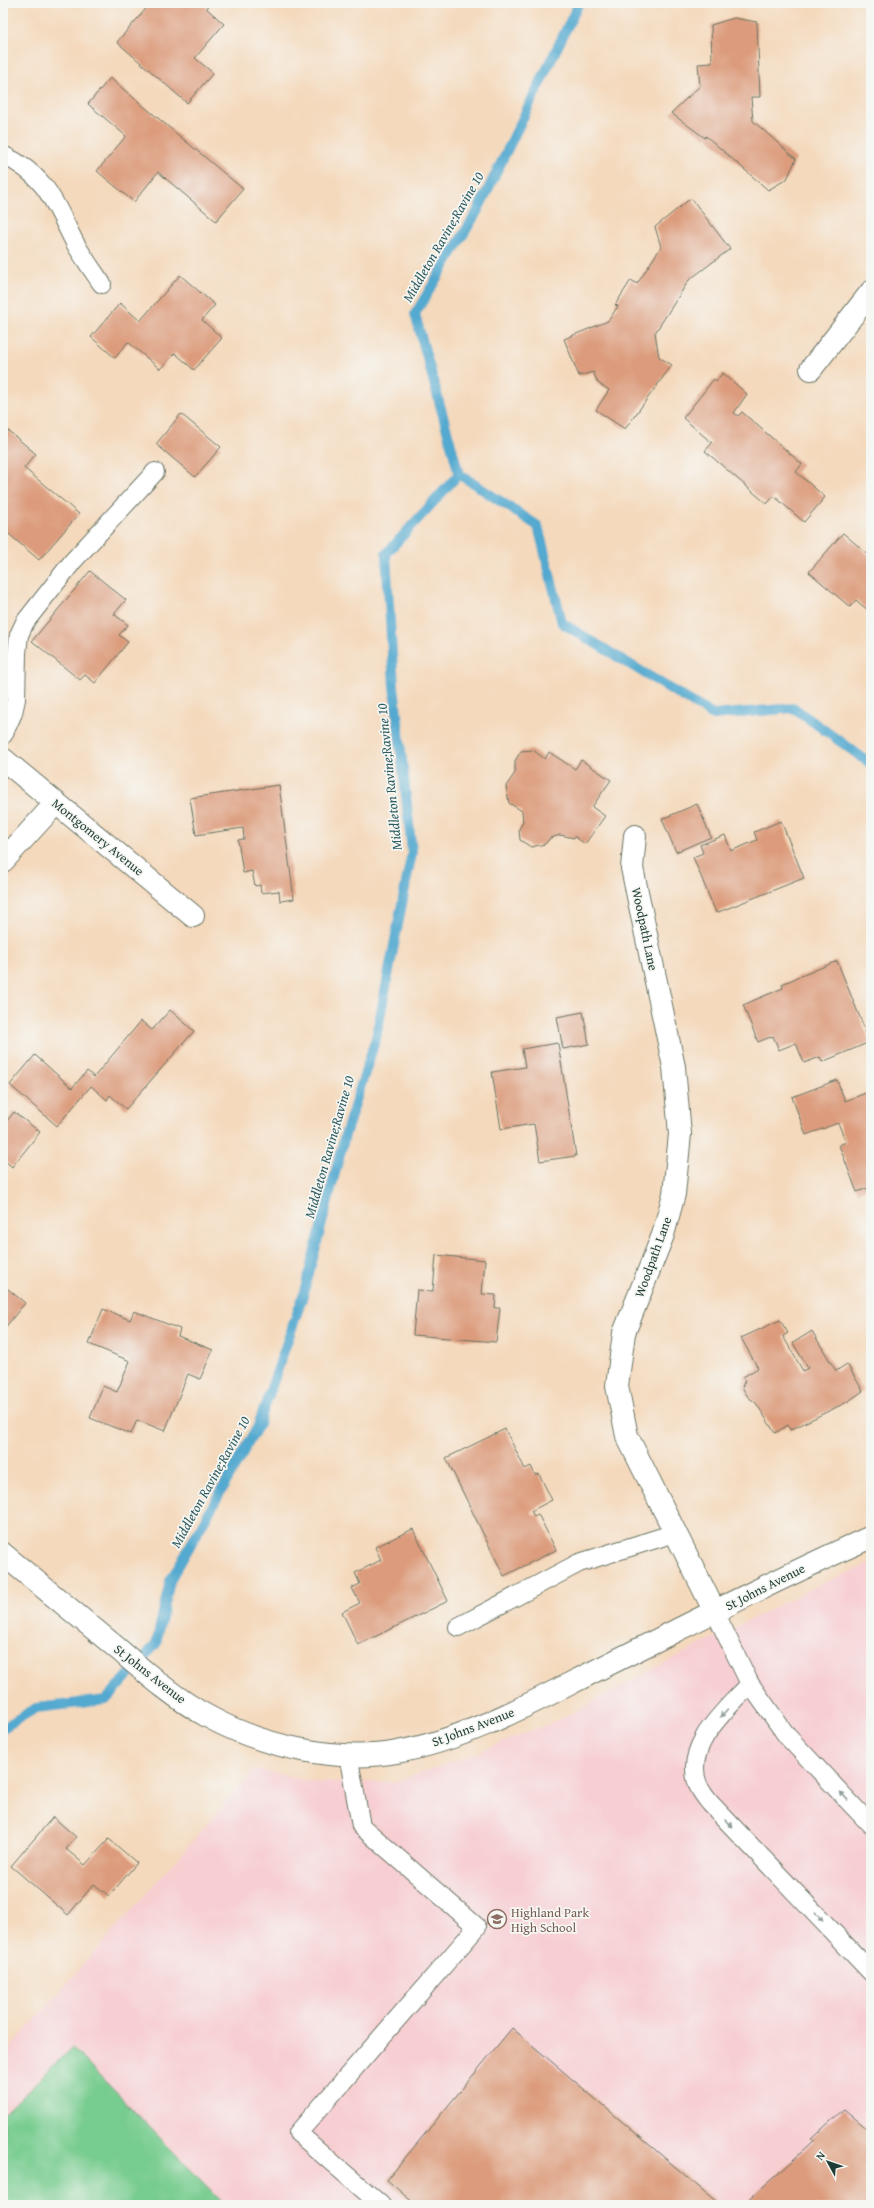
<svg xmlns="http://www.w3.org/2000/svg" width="874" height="2208" viewBox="0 0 874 2208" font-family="'Gentium Book Plus',serif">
<rect width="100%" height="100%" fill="#f6f6f2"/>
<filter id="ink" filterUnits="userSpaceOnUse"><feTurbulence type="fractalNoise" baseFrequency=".025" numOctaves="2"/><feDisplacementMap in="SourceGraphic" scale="8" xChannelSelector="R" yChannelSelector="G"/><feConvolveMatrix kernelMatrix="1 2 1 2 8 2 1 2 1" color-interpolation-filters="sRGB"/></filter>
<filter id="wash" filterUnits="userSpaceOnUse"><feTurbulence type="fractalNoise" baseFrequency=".012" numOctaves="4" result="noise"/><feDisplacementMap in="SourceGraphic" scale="16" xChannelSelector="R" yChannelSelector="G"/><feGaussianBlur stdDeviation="0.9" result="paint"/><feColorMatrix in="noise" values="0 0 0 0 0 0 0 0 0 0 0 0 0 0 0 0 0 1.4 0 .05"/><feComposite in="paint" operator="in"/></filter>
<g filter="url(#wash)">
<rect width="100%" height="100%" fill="#f4d9bc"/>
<path fill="#f7cfd3" d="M 871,1563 L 871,2205 L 3,2205 L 3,2056 L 256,1769 L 314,1782 L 393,1782 L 451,1763 L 561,1719 L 681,1654 L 821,1584 Z"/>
<path fill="#77cc8f" stroke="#4b8462" d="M 72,2047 L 225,2205 L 3,2205 L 3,2115 Z"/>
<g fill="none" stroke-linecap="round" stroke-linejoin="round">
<g stroke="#53a9cf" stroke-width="10">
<path d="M 579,3 L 477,212 L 415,314 L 459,474 L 538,526 L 562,623 L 713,715 L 794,708 L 871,764"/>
<path d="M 3,1728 L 36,1708 L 106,1700 L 156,1644 L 170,1581 L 258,1426 L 303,1296 L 345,1135 L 376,1038 L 412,852 L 394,686 L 386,554 L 459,474"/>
</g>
</g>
<g id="blocks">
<g fill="#dc9b7b">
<path d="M 151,3 L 210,3 L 206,8 L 224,24 L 195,58 L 213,73 L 187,103 L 117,42 Z"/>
<path d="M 734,18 L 757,22 L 760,97 L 751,97 L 753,121 L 796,159 L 787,179 L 768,190 L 706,136 L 705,138 L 671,113 L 700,86 L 698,64 L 712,63 L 711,25 Z"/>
<path d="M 110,78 L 243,189 L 216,221 L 158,172 L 134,202 L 97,171 L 126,136 L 88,104 Z"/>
<path d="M 691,198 L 730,249 L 689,280 L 655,333 L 659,357 L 672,365 L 625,429 L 596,410 L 609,390 L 598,383 L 593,372 L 579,376 L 564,339 L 608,321 L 618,306 L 615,305 L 631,280 L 637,284 L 661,247 L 655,227 Z"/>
<path d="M 180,275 L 215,305 L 202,320 L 222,338 L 194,370 L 175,353 L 160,369 L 128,342 L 115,358 L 91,337 L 120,303 L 140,321 Z"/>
<path d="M 723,373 L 747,394 L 734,413 L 738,416 L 742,412 L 802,464 L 796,472 L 825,497 L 804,522 L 774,496 L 767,504 L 705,451 L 712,443 L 683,418 L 714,379 L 716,381 Z"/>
<path d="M 181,414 L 221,447 L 195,477 L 156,444 Z"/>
<path d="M 5,428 L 36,454 L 24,468 L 79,514 L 39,560 L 3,529 L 3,431 Z"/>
<path d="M 843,533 L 871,557 L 871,613 L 856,600 L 850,607 L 809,572 Z"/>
<path d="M 90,571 L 126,600 L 114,614 L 128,625 L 119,635 L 128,642 L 95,683 L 85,675 L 80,680 L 32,641 Z"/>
<path d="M 533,750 L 545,759 L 549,752 L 575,769 L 581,760 L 611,780 L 592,807 L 605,816 L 585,844 L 574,836 L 574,838 L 560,835 L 550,838 L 545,844 L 531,847 L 520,840 L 519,829 L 523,822 L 522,811 L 509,803 L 506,786 L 515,773 L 515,761 L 521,751 Z"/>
<path d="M 279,785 L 294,899 L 280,901 L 279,891 L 261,893 L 260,885 L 255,886 L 252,871 L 243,873 L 238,840 L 244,839 L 243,828 L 196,835 L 190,798 Z"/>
<path d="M 697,804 L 711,837 L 676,852 L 662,819 Z"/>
<path d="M 781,821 L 804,878 L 716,913 L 693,857 L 703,853 L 700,845 L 725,835 L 731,851 L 757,840 L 754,832 Z"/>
<path d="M 837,961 L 870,1042 L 822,1062 L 820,1057 L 804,1063 L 796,1043 L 779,1050 L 773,1036 L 758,1042 L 743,1005 L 783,988 L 782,984 Z"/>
<path d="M 170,1010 L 194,1031 L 126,1109 L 110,1095 L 107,1100 L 91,1086 L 57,1126 L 10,1085 L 35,1055 L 72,1088 L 87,1071 L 94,1077 L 141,1021 L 152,1030 Z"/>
<path d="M 583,1012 L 589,1044 L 563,1049 L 557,1017 Z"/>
<path d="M 558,1043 L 576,1156 L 540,1161 L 534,1124 L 501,1129 L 492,1072 L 525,1067 L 522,1049 Z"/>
<path d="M 837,1080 L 845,1101 L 871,1091 L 871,1187 L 857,1192 L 839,1145 L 846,1142 L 838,1123 L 806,1135 L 792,1097 Z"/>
<path d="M 14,1112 L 40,1132 L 12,1167 L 3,1159 L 3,1126 Z"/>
<path d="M 436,1255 L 485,1260 L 482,1294 L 496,1295 L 495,1308 L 500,1308 L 496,1342 L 413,1335 L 417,1290 L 433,1291 Z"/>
<path d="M 3,1285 L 25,1303 L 3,1330 Z"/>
<path d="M 103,1309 L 130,1320 L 134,1311 L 180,1329 L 178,1336 L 213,1350 L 200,1379 L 188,1374 L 165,1431 L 137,1420 L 131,1434 L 90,1418 L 103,1386 L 117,1392 L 130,1361 L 89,1344 Z"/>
<path d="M 780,1320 L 788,1333 L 783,1336 L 803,1371 L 808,1368 L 793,1343 L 812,1331 L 836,1371 L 847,1364 L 863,1391 L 847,1402 L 790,1430 L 788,1425 L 775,1433 L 756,1403 L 748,1397 L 742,1387 L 745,1380 L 743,1377 L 758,1368 L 741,1338 Z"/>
<path d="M 505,1429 L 525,1469 L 531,1466 L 535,1475 L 539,1474 L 552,1500 L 531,1511 L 534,1516 L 538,1514 L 556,1550 L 504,1576 L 446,1458 Z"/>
<path d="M 413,1529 L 448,1601 L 358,1645 L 342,1612 L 360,1603 L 352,1588 L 360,1584 L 355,1573 L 381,1560 L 375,1547 Z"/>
<path d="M 53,1817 L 76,1837 L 66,1849 L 85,1865 L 109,1839 L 137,1863 L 109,1896 L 94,1884 L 68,1915 L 11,1866 Z"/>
<path d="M 512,2028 L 720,2205 L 416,2205 L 387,2180 Z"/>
<path d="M 844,2109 L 871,2132 L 871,2205 L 743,2205 L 814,2141 L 811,2139 Z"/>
</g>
</g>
</g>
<g filter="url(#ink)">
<use href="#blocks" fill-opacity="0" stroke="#6a7464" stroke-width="1"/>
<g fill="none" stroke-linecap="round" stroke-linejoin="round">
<g stroke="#6a7464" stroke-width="20">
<g id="service">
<path d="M 3,155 C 47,176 54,202 75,243 C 83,257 93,271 102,284"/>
<path d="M 3,735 L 13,713 L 16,699 L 17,653 L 19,635 L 25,622 L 73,561 L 155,472"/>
<path d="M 715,1612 L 750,1684 L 787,1736 L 871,1825"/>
<path d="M 458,1627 L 579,1563 L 675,1533"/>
<path d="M 750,1684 C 726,1710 683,1745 698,1785 C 701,1792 706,1798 710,1803 L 871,1972"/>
<path d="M 348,1754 L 361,1826 L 477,1927 L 298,2133 L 381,2205"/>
</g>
</g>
<g stroke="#6a7464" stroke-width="24">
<g id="minor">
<path d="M 811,369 L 871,292"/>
<path d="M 3,759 L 193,916"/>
<path d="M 635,836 L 632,868 L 674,1067 L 680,1134 L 674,1194 L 663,1235 L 624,1333 L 617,1386 L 627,1436 L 715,1612"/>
<path d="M 3,861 L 56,803"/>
</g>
</g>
<g stroke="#6a7464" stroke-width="24">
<path id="tertiary" d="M 3,1554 C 41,1585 79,1617 117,1648 C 145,1672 174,1698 207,1716 C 261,1746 336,1763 397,1752 C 468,1739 533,1702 597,1670 C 688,1625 778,1578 871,1537"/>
</g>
<use href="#service" stroke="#fff" stroke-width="18"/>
<use href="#minor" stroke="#fff" stroke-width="22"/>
<use href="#tertiary" stroke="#fff" stroke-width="22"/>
</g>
<defs><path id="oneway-solid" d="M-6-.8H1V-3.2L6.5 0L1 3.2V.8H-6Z"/></defs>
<g fill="#8f9e9a">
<use href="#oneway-solid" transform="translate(724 1713) rotate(132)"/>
<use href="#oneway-solid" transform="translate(844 1796) rotate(-133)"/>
<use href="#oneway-solid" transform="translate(729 1823) rotate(46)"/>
<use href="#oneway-solid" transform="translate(819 1917) rotate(46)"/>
</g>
</g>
<defs>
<g id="school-ring" transform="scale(1)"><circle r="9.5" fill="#f6f6f2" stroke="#8d6e63" stroke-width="1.5"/><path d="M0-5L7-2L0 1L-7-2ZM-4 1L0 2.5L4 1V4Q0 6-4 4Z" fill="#8d6e63"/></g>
</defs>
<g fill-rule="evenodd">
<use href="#school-ring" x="497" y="1919"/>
</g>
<g text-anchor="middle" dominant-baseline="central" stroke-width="3.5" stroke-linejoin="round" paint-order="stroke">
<g font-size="13" fill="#1f3d34" stroke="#f6f6f2">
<text transform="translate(98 837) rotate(39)">Montgomery Avenue</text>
<text transform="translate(645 929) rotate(78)">Woodpath Lane</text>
<text transform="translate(653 1257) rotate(-70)">Woodpath Lane</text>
<text transform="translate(765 1587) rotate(-27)">St Johns Avenue</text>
<text transform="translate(150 1674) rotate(38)">St Johns Avenue</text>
<text transform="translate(473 1727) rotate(-21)">St Johns Avenue</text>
</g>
<g font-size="13" fill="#785e54" stroke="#f6f6f2" text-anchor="start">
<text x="511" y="1912">Highland Park<tspan x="511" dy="15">High School</tspan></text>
</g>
<g font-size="14" font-style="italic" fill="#2f5d62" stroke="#f6f6f2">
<text transform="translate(443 237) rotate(-60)">Middleton Ravine;Ravine 10</text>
<text transform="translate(389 777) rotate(-96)">Middleton Ravine;Ravine 10</text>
<text transform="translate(329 1147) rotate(-74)">Middleton Ravine;Ravine 10</text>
<text transform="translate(210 1482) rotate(-61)">Middleton Ravine;Ravine 10</text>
</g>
</g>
<rect width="874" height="2208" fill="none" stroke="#f6f6f2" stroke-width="16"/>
<g transform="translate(828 2162) rotate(310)" stroke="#f6f6f2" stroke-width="3" paint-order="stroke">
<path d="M0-3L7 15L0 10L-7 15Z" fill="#1f3d34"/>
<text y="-6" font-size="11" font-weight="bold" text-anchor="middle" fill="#1f3d34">N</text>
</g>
</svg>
